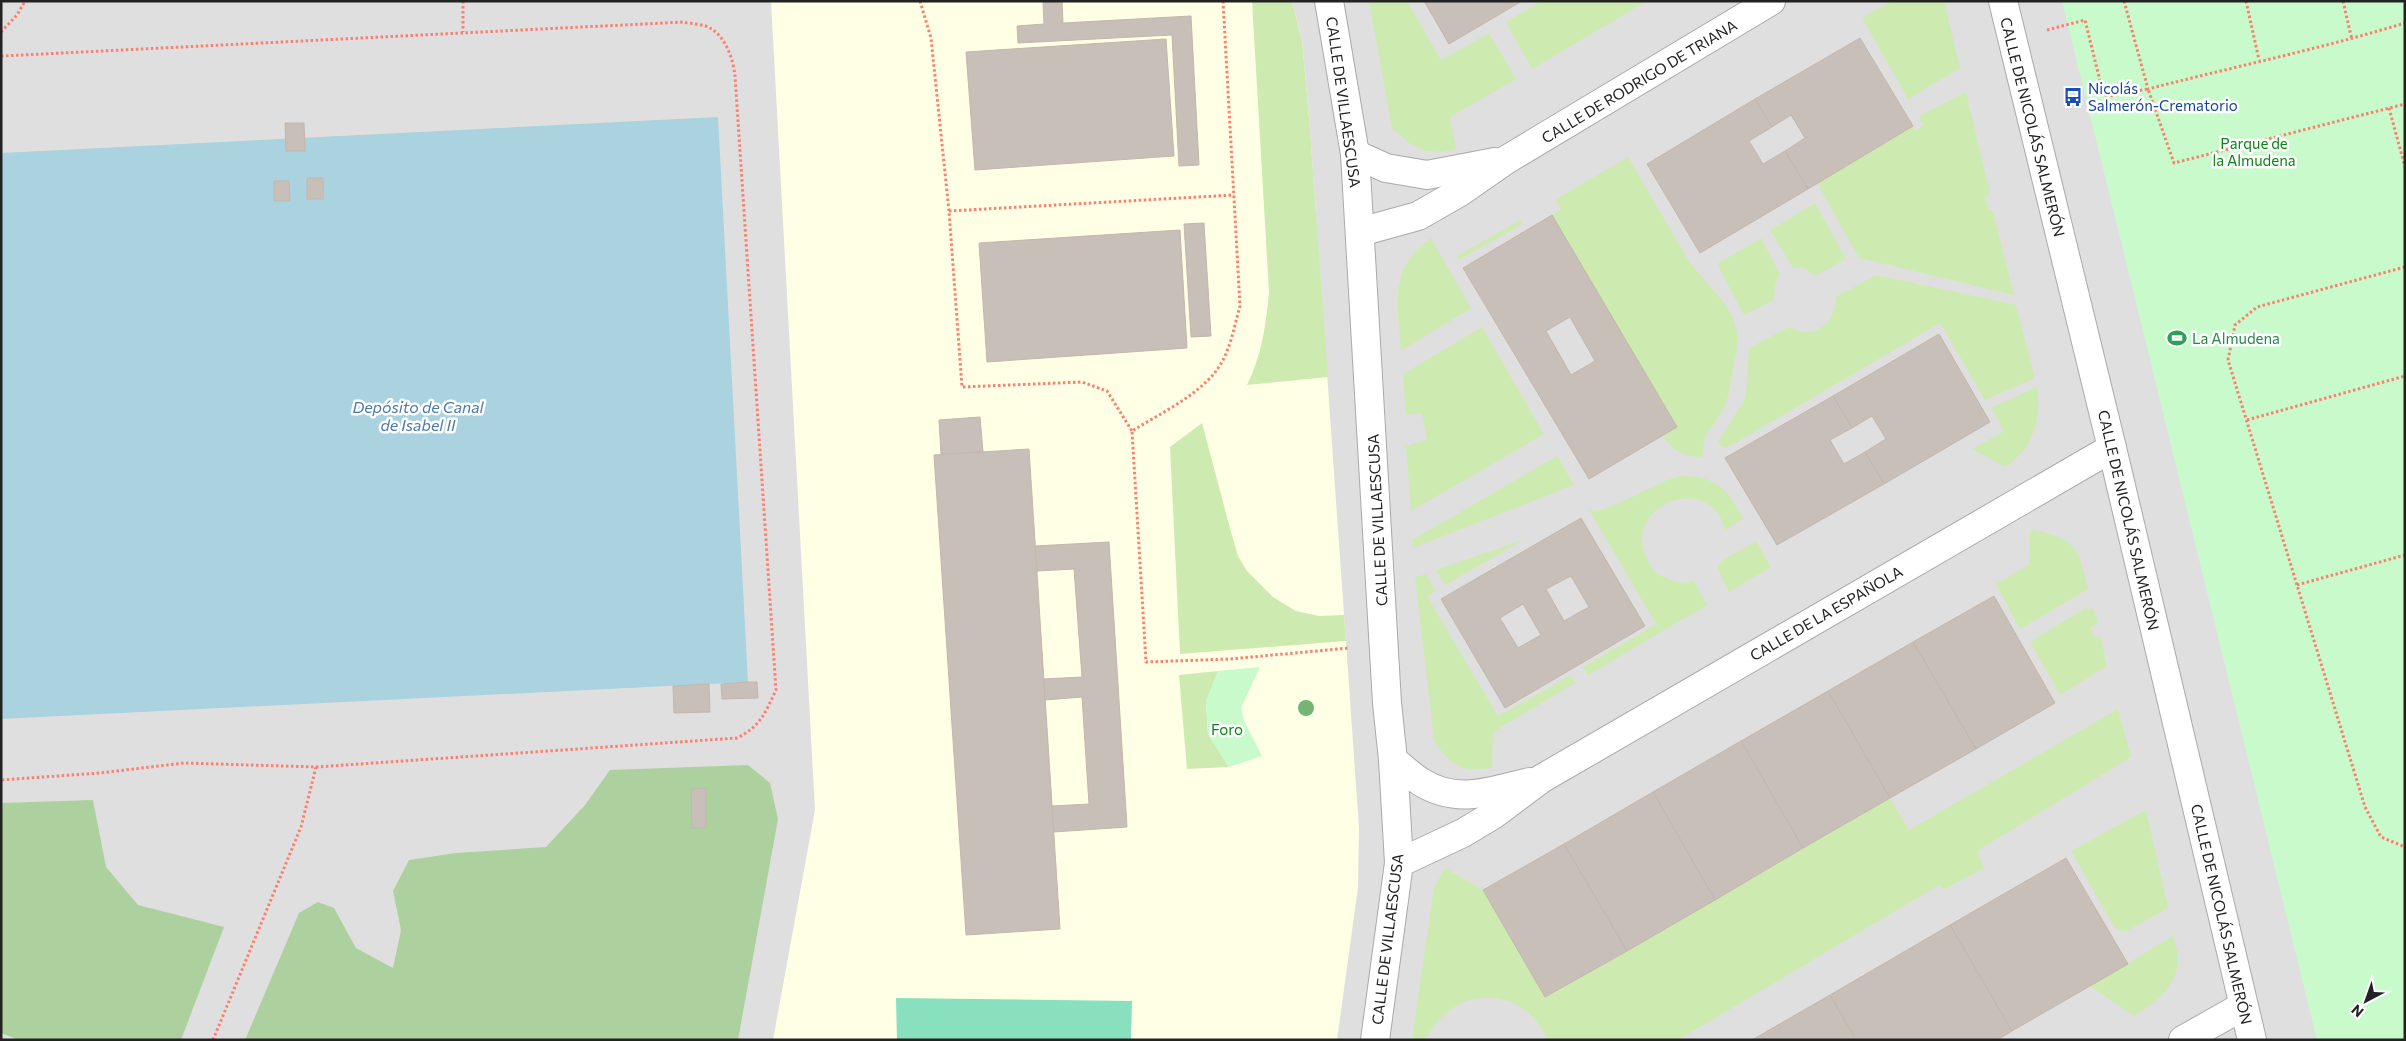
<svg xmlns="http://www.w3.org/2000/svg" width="2406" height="1041" viewBox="0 0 2406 1041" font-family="Commissioner,sans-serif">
<rect width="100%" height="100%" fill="#f2efe9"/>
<rect fill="#e0dfdf" x="1" y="1" width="2404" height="1039"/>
<path fill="#ffffe5" d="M 771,1 L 1292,1 L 1302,40 L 1309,117 L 1359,828 L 1358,887 L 1337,1040 L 773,1040 L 815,810 Z"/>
<g fill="#cdebb0">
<path d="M 1252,1 L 1292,1 L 1302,40 L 1309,117 L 1328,377 L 1247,385 C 1262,355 1266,324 1269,292 Z"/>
<path d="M 1369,1 L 1407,1 L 1441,60 L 1489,33 L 1516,79 L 1450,117 L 1456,149 L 1441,152 L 1425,151 L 1409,143 L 1392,128 Z"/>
<path d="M 1541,1 L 1641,1 L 1642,4 L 1532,69 L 1506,22 Z"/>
<path d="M 1892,1 L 1944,1 L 1960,68 L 1908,99 L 1862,18 Z"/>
<path d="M 1966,92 L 1990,193 L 1985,197 L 1988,209 L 1993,211 L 2014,295 L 1859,258 L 1817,183 L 1913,126 L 1915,131 L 1923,126 L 1919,116 Z"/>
<path d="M 1628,157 L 1690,263 L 1725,304 L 1733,318 L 1737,332 L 1737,347 L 1728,396 L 1723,411 L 1705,436 L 1702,457 C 1686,458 1671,450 1663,436 L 1677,427 L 1552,215 L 1561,210 L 1555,200 Z"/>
<path d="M 1815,203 L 1846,259 L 1815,276 L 1803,267 L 1793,268 L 1770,230 Z"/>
<path d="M 1520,220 L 1522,224 L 1459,260 L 1457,256 Z"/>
<path d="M 1431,238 L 1471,308 L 1401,351 C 1398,305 1387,269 1431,238 Z"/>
<path d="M 1761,238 L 1780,274 L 1775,284 L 1774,300 L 1744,315 L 1717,264 Z"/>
<path d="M 1876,275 L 2016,305 L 2035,378 L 1985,400 L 1940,323 L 1732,445 L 1725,448 L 1721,446 L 1718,442 L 1746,397 L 1749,348 L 1789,327 C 1813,341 1836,324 1836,297 Z"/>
<path d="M 1482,327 L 1544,434 L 1411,511 L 1406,446 L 1427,440 L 1422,413 L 1406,415 L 1403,374 Z"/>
<path d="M 2037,387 C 2042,419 2033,449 2005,467 L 1972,449 L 2004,431 L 1991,408 Z"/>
<path d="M 1202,423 L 1231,532 L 1238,556 L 1247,571 L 1273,597 L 1296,611 L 1319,616 L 1344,615 L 1346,641 L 1180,654 L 1170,447 Z"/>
<path d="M 1557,456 L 1574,485 L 1413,548 L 1412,540 Z"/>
<path d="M 1680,476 C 1715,475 1728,489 1743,519 L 1725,530 C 1710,469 1620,506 1647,559 C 1650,566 1655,573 1661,576 C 1673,581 1682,585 1694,581 L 1707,605 L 1588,675 L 1583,667 L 1656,624 L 1589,510 C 1606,516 1656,481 1680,476 Z"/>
<path d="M 2030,529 C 2075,539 2078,544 2088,589 L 2020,629 L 1996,584 L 2029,565 Z"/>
<path d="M 1525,539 L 1445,585 L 1436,570 Z"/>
<path d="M 1756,541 L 1771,567 L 1729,592 L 1717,568 L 1721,561 Z"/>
<path d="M 1426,574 L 1435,591 L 1427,596 L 1498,716 L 1571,675 L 1575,683 L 1493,732 L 1492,768 C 1463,773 1448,765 1434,740 L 1415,577 Z"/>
<path d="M 2087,607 L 2088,612 L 2093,608 L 2098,622 L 2091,627 L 2094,638 L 2100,635 L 2107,666 L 2060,695 L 2030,642 Z"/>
<path d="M 1218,671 L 1206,702 L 1208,734 L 1229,767 L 1187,769 L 1179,675 Z"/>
<path d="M 2118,709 L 2131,757 L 1977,851 L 1984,868 L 1945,889 L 1939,885 L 1678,1040 L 1547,1040 C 1529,993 1471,983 1438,1021 C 1434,1027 1428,1033 1425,1040 L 1412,1040 L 1434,887 L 1445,868 L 1483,890 L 1546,997 L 1890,798 L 1909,830 Z"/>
<path d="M 2146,810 L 2168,908 L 2125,932 L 2115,928 L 2071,851 Z"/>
<path d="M 2173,936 C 2188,977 2166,995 2134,1016 L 2090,986 Z"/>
</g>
<g fill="#add19e">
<path d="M 748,765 L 770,783 L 778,819 L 738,1040 L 245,1040 L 299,913 L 318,902 L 334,908 L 356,948 L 393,968 L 401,930 L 393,891 L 409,860 L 456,853 L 546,847 L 585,805 L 610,770 Z"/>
<path d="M 93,800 L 106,867 L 138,905 L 224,927 L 181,1040 L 19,1040 L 1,1033 L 1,803 Z"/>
</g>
<g fill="#c8facc">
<path d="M 2062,1 L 2405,1 L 2405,1040 L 2317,1040 Z"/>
<path d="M 1260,667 L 1241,708 L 1244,721 L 1262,756 L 1229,767 L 1208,734 L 1206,702 L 1218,671 Z"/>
</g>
<path fill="#88e0be" d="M 896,998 L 1132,1001 L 1131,1040 L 897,1040 Z"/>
<path fill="#aad3df" d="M 718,117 L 748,682 L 1,719 L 1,153 Z"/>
<g fill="#c7bfb8" stroke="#c4b6ab" fill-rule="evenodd">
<path d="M 1043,1 L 1062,1 L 1063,23 L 1191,16 L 1199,165 L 1179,166 L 1172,35 L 1018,43 L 1017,26 L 1044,24 Z"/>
<path d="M 1424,1 L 1522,1 L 1449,44 Z"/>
<path d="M 1860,38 L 1913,126 L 1808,189 L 1785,151 L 1805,138 L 1791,115 L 1772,127 L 1755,99 Z"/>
<path d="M 1166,39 L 1174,156 L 975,170 L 966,52 Z"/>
<path d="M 1755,99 L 1772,127 L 1749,141 L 1763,164 L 1785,151 L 1808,189 L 1700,253 L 1647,164 Z"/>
<path d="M 285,123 L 304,123 L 305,151 L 286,151 Z"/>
<rect x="307" y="178" width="16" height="21"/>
<path d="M 274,181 L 289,181 L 290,201 L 274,201 Z"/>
<path d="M 1552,215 L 1677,427 L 1589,479 L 1463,268 ZM 1570,317 L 1595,361 L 1571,375 L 1546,331 Z"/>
<path d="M 1204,223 L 1211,336 L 1191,337 L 1184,224 Z"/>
<path d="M 1180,230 L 1187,348 L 987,362 L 979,243 Z"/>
<path d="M 1939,334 L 1990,422 L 1884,484 L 1865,452 L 1886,439 L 1872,416 L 1852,428 L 1833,396 Z"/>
<path d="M 1833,396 L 1852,428 L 1830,440 L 1844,464 L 1865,452 L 1884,484 L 1777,545 L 1725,458 Z"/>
<path d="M 980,417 L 983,452 L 941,454 L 939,420 Z"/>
<path d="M 1029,449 L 1060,929 L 966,935 L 934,455 Z"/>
<path d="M 1581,518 L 1645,626 L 1505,708 L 1441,599 ZM 1571,576 L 1589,607 L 1564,621 L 1546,589 ZM 1523,604 L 1541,635 L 1518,648 L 1500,618 Z"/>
<path d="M 1109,542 L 1127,827 L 1054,832 L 1052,806 L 1089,804 L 1082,697 L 1045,700 L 1044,679 L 1082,677 L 1074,569 L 1037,571 L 1035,546 Z"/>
<path d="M 1994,596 L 2055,703 L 1976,749 L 1913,642 Z"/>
<path d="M 1913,642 L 1976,749 L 1890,798 L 1828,691 Z"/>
<path d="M 748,682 L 757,682 L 758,698 L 722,699 L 721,684 Z"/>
<path d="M 709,684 L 710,712 L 674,713 L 673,686 Z"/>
<path d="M 1828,691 L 1890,798 L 1803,848 L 1741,741 Z"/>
<path d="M 1741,741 L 1803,848 L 1715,900 L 1653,792 Z"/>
<path d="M 706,788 L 706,828 L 692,828 L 691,789 Z"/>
<path d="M 1653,792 L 1715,900 L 1627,951 L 1564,844 Z"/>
<path d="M 1564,844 L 1627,951 L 1545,997 L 1483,890 Z"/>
<path d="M 2066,858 L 2128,964 L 2012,1031 L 1950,925 Z"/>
<path d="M 1950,925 L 2012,1031 L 1997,1040 L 1856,1040 L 1830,995 Z"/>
<path d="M 1830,995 L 1856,1040 L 1752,1040 Z"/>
</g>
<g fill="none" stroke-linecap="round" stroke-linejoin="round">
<g stroke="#a9a9a9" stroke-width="30">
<g id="minor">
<path d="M 1329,1 L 1355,154 L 1387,703 L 1393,760 L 1399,863 L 1375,1040"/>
<path d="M 2003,1 L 2112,448 L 2252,1040"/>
<path d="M 1355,154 L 1386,168 L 1427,175 L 1495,162"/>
<path d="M 1360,232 L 1418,216 L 1460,192 L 1506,160 L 1771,1"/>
<path d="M 1393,760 C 1402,767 1411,776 1421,782 C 1458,805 1491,791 1530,782"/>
<path d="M 1399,863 L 1463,833 L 1493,815 L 1541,779 L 2112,448"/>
<path d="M 2183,1040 L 2243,1006"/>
</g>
</g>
<g stroke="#fa8072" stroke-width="3" stroke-dasharray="2.5 2.5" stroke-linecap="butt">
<path d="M 463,1 L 463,32"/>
<path d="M 920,1 L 931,38 L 949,211 L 962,387 L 1082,382 L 1107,391 L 1132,431"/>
<path d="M 1223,1 L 1240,306 C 1234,327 1230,353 1216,371 C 1196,397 1159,414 1132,431 L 1146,662 L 1230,659 L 1349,648"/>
<path d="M 2124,1 L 2148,89 C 2233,67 2320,49 2405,23"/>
<path d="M 2246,1 L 2259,60"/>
<path d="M 2343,1 L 2352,40"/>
<path d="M 2047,30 L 2085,20 L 2104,97 L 2148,89 L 2174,163 L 2405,104"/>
<path d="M 1,32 L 17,15 L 25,1"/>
<path d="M 1,56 L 683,22 C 691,24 704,24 710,28 C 726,37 733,59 735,76 L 776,690 C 765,713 761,726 737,738 L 316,767 L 184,763 L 100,773 L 1,780"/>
<path d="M 2389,108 L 2405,167"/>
<path d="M 949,211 L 1234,195"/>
<path d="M 2405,267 L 2257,307 L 2235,325 L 2228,360 L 2365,807 L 2381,837 L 2405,847"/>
<path d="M 2247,420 L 2405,376"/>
<path d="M 2297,585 L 2405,555"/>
<path d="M 213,1040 L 301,827 L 316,767"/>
</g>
<use href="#minor" stroke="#fff" stroke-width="28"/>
</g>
<circle fill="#74b475" cx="1306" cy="708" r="8"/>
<defs>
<g id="bus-bare" transform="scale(1.5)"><path d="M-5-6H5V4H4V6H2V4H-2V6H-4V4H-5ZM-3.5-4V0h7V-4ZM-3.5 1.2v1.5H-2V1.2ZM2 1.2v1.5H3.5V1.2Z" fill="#1a4fb4" stroke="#fff" stroke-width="2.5" paint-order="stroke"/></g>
<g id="stadium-bare" transform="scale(1.5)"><path d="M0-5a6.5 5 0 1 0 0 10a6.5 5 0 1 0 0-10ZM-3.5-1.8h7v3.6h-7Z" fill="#2e9e5b" stroke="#fff" stroke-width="2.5" paint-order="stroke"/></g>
</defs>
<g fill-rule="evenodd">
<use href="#bus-bare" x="2073" y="97"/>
<use href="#stadium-bare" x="2177" y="338"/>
</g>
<g text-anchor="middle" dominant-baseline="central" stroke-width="5" stroke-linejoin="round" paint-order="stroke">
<g font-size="15" fill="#222" stroke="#fff">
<text transform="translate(1639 81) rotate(-31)">CALLE DE RODRIGO DE TRIANA</text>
<text transform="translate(1344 102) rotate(82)">CALLE DE VILLAESCUSA</text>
<text transform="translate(2033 127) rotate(76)">CALLE DE NICOLÁS SALMERÓN</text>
<text transform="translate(1377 520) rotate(-93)">CALLE DE VILLAESCUSA</text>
<text transform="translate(2129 520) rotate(77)">CALLE DE NICOLÁS SALMERÓN</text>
<text transform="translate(1826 613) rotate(-30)">CALLE DE LA ESPAÑOLA</text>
<text transform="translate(2222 914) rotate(77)">CALLE DE NICOLÁS SALMERÓN</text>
<text transform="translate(1387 939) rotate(-83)">CALLE DE VILLAESCUSA</text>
</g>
<g font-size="15" fill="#164399" stroke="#fff" text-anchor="start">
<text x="2088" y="88">Nicolás<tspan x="2088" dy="17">Salmerón-Crematorio</tspan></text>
</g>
<g font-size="15" fill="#0c8416" stroke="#fff">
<text x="2254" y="143">Parque de<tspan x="2254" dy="17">la Almudena</tspan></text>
<text x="1227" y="729">Foro</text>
</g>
<g font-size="15" fill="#27864d" stroke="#fff" text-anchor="start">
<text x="2192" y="338">La Almudena</text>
</g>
<g font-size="16" font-style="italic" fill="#4a7aab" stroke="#fff">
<text x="418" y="406">Depósito de Canal<tspan x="418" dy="18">de Isabel II</tspan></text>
</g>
</g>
<rect width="2406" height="1041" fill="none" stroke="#222222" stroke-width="5"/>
<g transform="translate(2366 1001) rotate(221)" stroke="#ffffff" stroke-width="4" paint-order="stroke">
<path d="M0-4L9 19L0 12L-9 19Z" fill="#222222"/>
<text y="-8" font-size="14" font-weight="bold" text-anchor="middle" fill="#222222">N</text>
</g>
</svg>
